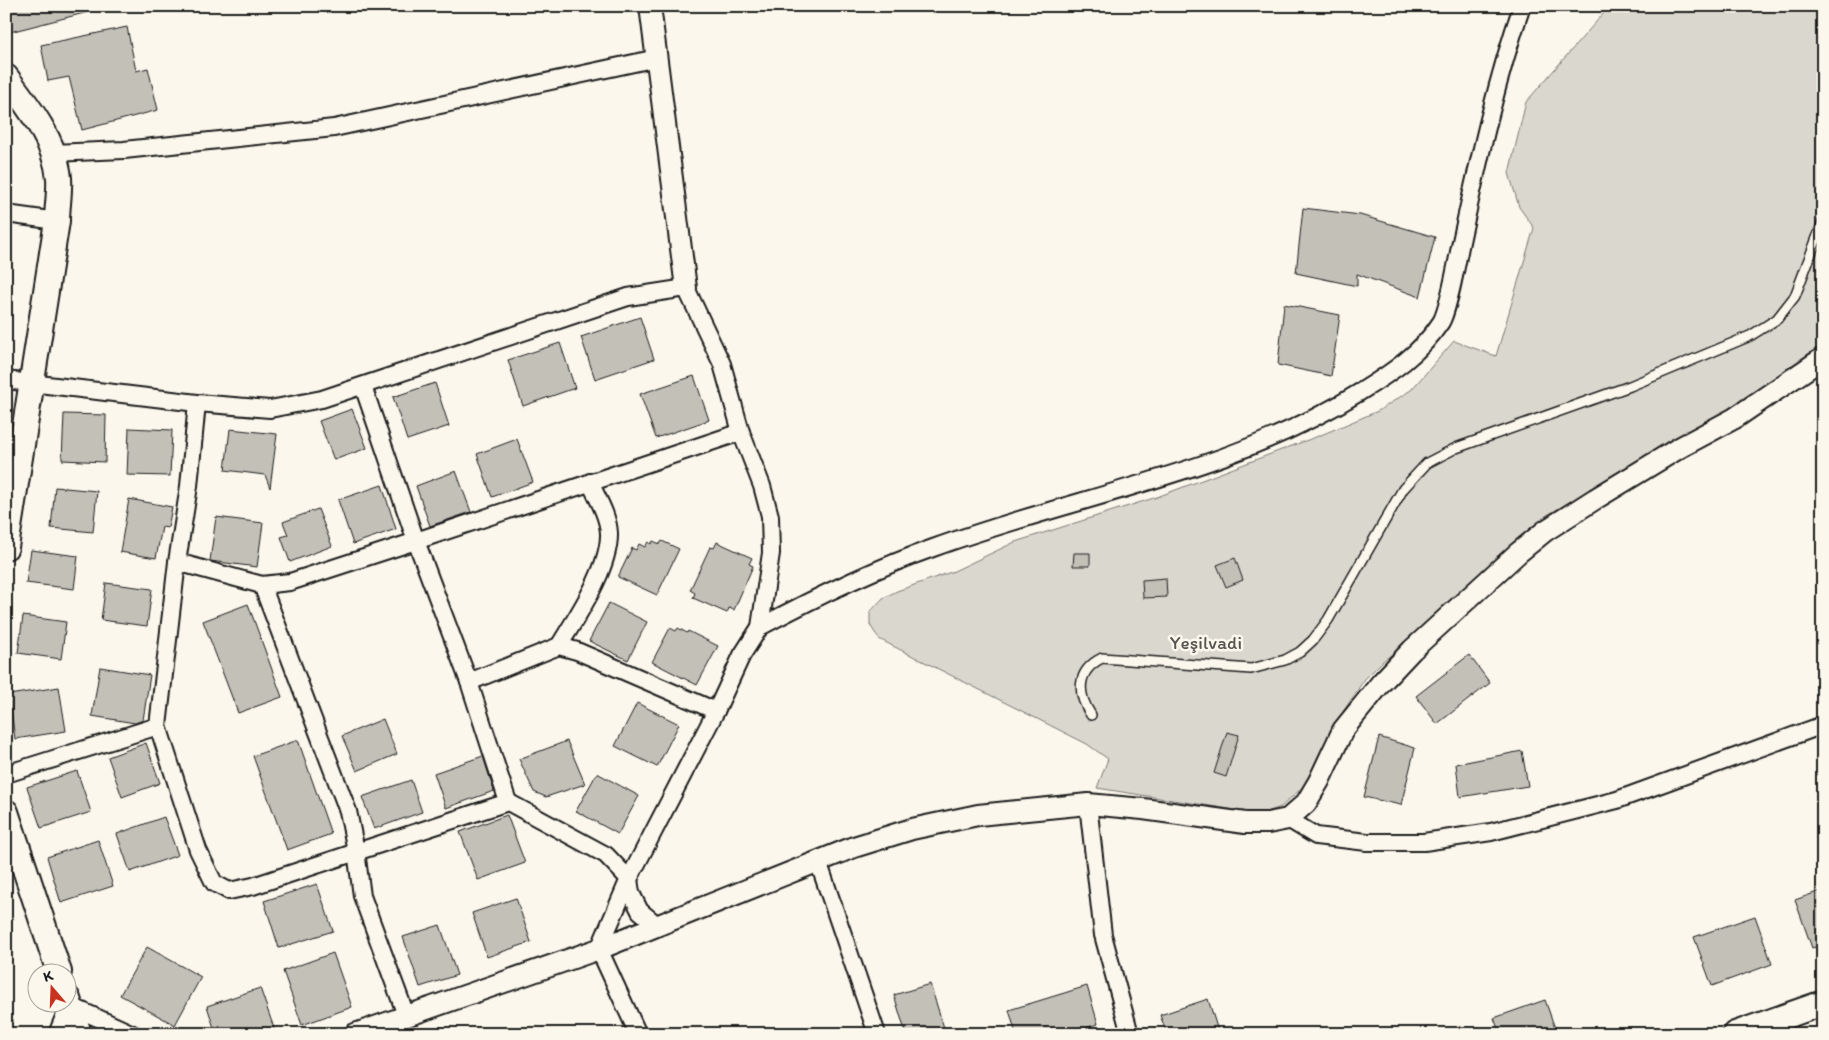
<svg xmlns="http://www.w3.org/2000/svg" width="1829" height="1040" viewBox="0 0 1829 1040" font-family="Itim,sans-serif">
<rect width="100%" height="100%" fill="#fbf7ec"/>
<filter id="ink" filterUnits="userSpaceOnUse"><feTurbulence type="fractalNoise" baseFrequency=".02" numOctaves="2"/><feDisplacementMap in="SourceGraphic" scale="10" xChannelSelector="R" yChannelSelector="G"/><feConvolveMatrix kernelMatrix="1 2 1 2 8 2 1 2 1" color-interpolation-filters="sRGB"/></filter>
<g filter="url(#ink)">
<path fill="#dad7ce" stroke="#7b7a75" d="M 1610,6 L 1823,6 L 1823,350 L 1737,410 L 1547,515 L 1450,602 L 1417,636 L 1384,660 L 1364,680 L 1335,724 L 1304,786 L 1281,807 L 1261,814 L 1097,788 L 1108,759 L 1087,744 L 879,639 L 870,625 L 870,612 L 883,598 L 897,591 L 954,571 L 1015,542 L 1157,497 L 1321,435 L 1378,411 L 1411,390 L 1454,341 L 1496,356 L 1534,228 L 1519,207 L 1509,173 L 1526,102 Z"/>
<g fill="#c3c0b8" stroke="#1c1c1c">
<path d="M 6,6 L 96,6 L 96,10 L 6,33 Z"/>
<path d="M 127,27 L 136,71 L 148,68 L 158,110 L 82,130 L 69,77 L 48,81 L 41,45 Z"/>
<path d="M 1303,208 L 1360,215 L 1435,237 L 1420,297 L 1357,274 L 1357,286 L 1296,273 Z"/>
<path d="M 1284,304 L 1340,315 L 1331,376 L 1278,365 Z"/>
<path d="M 640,317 L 654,359 L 595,379 L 581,337 Z"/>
<path d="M 560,343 L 575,388 L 523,406 L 508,360 Z"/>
<path d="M 694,376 L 709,420 L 656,438 L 640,394 Z"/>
<path d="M 435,383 L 449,426 L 407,440 L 393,397 Z"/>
<path d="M 352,409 L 367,448 L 334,460 L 319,421 Z"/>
<path d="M 64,414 L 106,415 L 105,462 L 62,460 Z"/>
<path d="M 129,428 L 172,430 L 170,476 L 127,475 Z"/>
<path d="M 230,429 L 277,434 L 270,488 L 265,475 L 225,470 Z"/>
<path d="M 517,439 L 533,482 L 492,497 L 477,454 Z"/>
<path d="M 456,471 L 471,512 L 430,526 L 416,486 Z"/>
<path d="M 382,485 L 396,529 L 353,544 L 338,500 Z"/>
<path d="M 55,487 L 97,491 L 93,532 L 51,528 Z"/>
<path d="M 129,499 L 172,507 L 168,528 L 162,527 L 156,558 L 120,552 Z"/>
<path d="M 318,509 L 332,546 L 290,562 L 281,537 L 288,535 L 283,522 Z"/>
<path d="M 216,517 L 263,523 L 257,567 L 210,561 Z"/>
<path d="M 653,541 L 660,544 L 662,541 L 679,549 L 657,595 L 618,577 L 632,548 L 636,550 L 639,544 L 645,547 L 648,542 L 651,544 Z"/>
<path d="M 717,542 L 752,558 L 749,564 L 753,566 L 734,610 L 729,608 L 727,613 L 693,598 L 695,593 L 690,590 L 710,547 L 714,548 Z"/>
<path d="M 31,550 L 78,556 L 74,589 L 26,583 Z"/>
<path d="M 1074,553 L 1090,553 L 1090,566 L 1073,566 Z"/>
<path d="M 1235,558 L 1243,580 L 1226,587 L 1217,565 Z"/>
<path d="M 1166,578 L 1167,597 L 1143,598 L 1142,580 Z"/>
<path d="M 106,583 L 152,589 L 147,626 L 101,620 Z"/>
<path d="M 609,603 L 647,622 L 628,660 L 589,641 Z"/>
<path d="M 248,604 L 282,697 L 238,713 L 203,621 Z"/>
<path d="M 23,616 L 66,622 L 61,659 L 18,653 Z"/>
<path d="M 670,628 L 676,631 L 678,628 L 687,633 L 688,631 L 718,646 L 697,685 L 652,662 Z"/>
<path d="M 1469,655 L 1490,683 L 1437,724 L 1416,696 Z"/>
<path d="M 100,667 L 150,675 L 143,720 L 135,723 L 92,716 Z"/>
<path d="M 59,687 L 66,731 L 15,739 L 9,695 Z"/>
<path d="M 637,703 L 679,724 L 657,767 L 615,746 Z"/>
<path d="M 383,719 L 397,754 L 357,771 L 342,736 Z"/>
<path d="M 1227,732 L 1239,735 L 1226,777 L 1214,773 Z"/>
<path d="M 1379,737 L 1415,748 L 1401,805 L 1364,797 Z"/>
<path d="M 298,740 L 331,834 L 287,850 L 253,756 Z"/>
<path d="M 567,741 L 585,784 L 546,797 L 534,792 L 519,759 Z"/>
<path d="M 146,743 L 160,783 L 122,797 L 108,757 Z"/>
<path d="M 1522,751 L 1528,786 L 1460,797 L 1456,764 Z"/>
<path d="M 483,756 L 494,791 L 446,808 L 434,773 Z"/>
<path d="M 77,771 L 91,812 L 41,828 L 27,787 Z"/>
<path d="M 597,773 L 639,796 L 618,834 L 576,811 Z"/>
<path d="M 411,780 L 422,812 L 374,829 L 362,797 Z"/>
<path d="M 507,815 L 525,863 L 478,880 L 460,832 Z"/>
<path d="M 164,817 L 178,855 L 130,872 L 117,834 Z"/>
<path d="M 98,840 L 113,886 L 61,903 L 47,857 Z"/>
<path d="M 317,884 L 333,931 L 279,948 L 264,901 Z"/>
<path d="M 1823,890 L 1823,945 L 1812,948 L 1795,900 Z"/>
<path d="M 516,898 L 531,942 L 487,957 L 472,913 Z"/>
<path d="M 1755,916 L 1772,964 L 1712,986 L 1694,937 Z"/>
<path d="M 440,925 L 457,975 L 420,987 L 403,937 Z"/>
<path d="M 147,947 L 201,977 L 175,1025 L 120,995 Z"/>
<path d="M 333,953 L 352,1007 L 302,1025 L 283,971 Z"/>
<path d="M 930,984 L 946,1034 L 906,1034 L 894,995 Z"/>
<path d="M 1087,986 L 1098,1024 L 1066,1034 L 1016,1034 L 1009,1010 Z"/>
<path d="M 260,988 L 276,1034 L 216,1034 L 207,1006 Z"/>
<path d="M 1208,999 L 1219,1034 L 1167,1034 L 1160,1015 Z"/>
<path d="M 1545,1000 L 1557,1034 L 1500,1034 L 1494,1018 Z"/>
</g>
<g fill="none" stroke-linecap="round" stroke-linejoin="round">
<g stroke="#1c1c1c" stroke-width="12">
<path id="service" d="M 1091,715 C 1077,694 1076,671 1102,658 L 1251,669 L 1285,660 L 1300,652 L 1313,640 L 1328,620 L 1403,489 L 1427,463 L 1456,448 L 1630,386 L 1750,336 L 1777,319 L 1795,296 L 1823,222"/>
</g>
<g stroke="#1c1c1c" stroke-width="20">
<g id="minor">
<path d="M 52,153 L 124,150 L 334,128 L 657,58"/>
<path d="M 6,214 L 57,221"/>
<path d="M 6,380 L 197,403 L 270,409 L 322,399 L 628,297 L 686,288 L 722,364 L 741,432 L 762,486 L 770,516 L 771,553 L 760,627 L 742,655 L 716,711 L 629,879 L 599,949 L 638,1034"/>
<path d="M 177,562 L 262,585 L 290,582 L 416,541 L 363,386"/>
<path d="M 262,585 L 348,811 L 356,851 L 362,896 L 406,1015"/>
<path d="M 760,627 C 816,597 873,569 933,548 C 1075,496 1230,473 1360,392 C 1391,373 1421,353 1441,322 C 1449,309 1458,255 1462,237 C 1479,160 1496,81 1522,6"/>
<path d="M 559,646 C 577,616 610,568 609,533 C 608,515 597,498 590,482"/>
<path d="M 469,682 L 559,646 L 577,651 L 716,711"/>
<path d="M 158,726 L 198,850 L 214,883 L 229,891 L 253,886 L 508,802 L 606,855 L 629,879 L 631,893 L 640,911 L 657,925"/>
<path d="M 6,774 L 158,726 L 177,562 L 189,486 L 197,403"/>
<path d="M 508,802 L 469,682 L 416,541 L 741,432"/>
<path d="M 1088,804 L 1103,935 L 1130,1034"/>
<path d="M 1288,819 L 1316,836 L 1367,842 L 1424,842 L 1491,832 L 1617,800 L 1823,725"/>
<path d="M 818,861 L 877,1034"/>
<path d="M 57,1034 L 69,1005 L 133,1034"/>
</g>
</g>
<g stroke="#1c1c1c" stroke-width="24">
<g id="tertiary">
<path d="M 650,6 L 686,288"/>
<path d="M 355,1034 L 599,949 L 854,847 L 912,829 L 978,815 L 1088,804 L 1143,809 L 1245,823 L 1268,823 L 1288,819 L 1306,803 L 1319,781 L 1343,730 L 1381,683 L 1412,650 L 1518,553 L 1545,531 L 1595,499 L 1679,448 L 1735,418 L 1823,358"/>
</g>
</g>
<g stroke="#1c1c1c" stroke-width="28">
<g id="secondary">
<path d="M 6,77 C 28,106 55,140 59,178 C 60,192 57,207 57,221 L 6,547"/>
<path d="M 6,812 L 59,972"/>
<path d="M 68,999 L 79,1034"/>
<path d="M 1735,1034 L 1823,1003"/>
</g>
</g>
<use href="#service" stroke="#fbf7ec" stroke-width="9"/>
<use href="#minor" stroke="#fbf7ec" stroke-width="16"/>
<use href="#tertiary" stroke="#fbf7ec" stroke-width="20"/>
<use href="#secondary" stroke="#fbf7ec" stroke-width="24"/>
</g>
</g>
<g text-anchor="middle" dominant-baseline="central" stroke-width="5" stroke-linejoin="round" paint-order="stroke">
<g font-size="19" fill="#555451" stroke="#fbf7ec">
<text x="1206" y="642">Yeşilvadi</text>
</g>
</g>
<rect width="1829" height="1040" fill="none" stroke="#fbf7ec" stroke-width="25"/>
<rect x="12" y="12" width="1804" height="1015" fill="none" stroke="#1c1c1c" stroke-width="2" filter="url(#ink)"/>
<g transform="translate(52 988) rotate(341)"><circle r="24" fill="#fbf7ec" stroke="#a29f99"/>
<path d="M0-4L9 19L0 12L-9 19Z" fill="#c8321e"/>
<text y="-8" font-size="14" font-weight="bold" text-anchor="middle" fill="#1c1c1c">K</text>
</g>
</svg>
